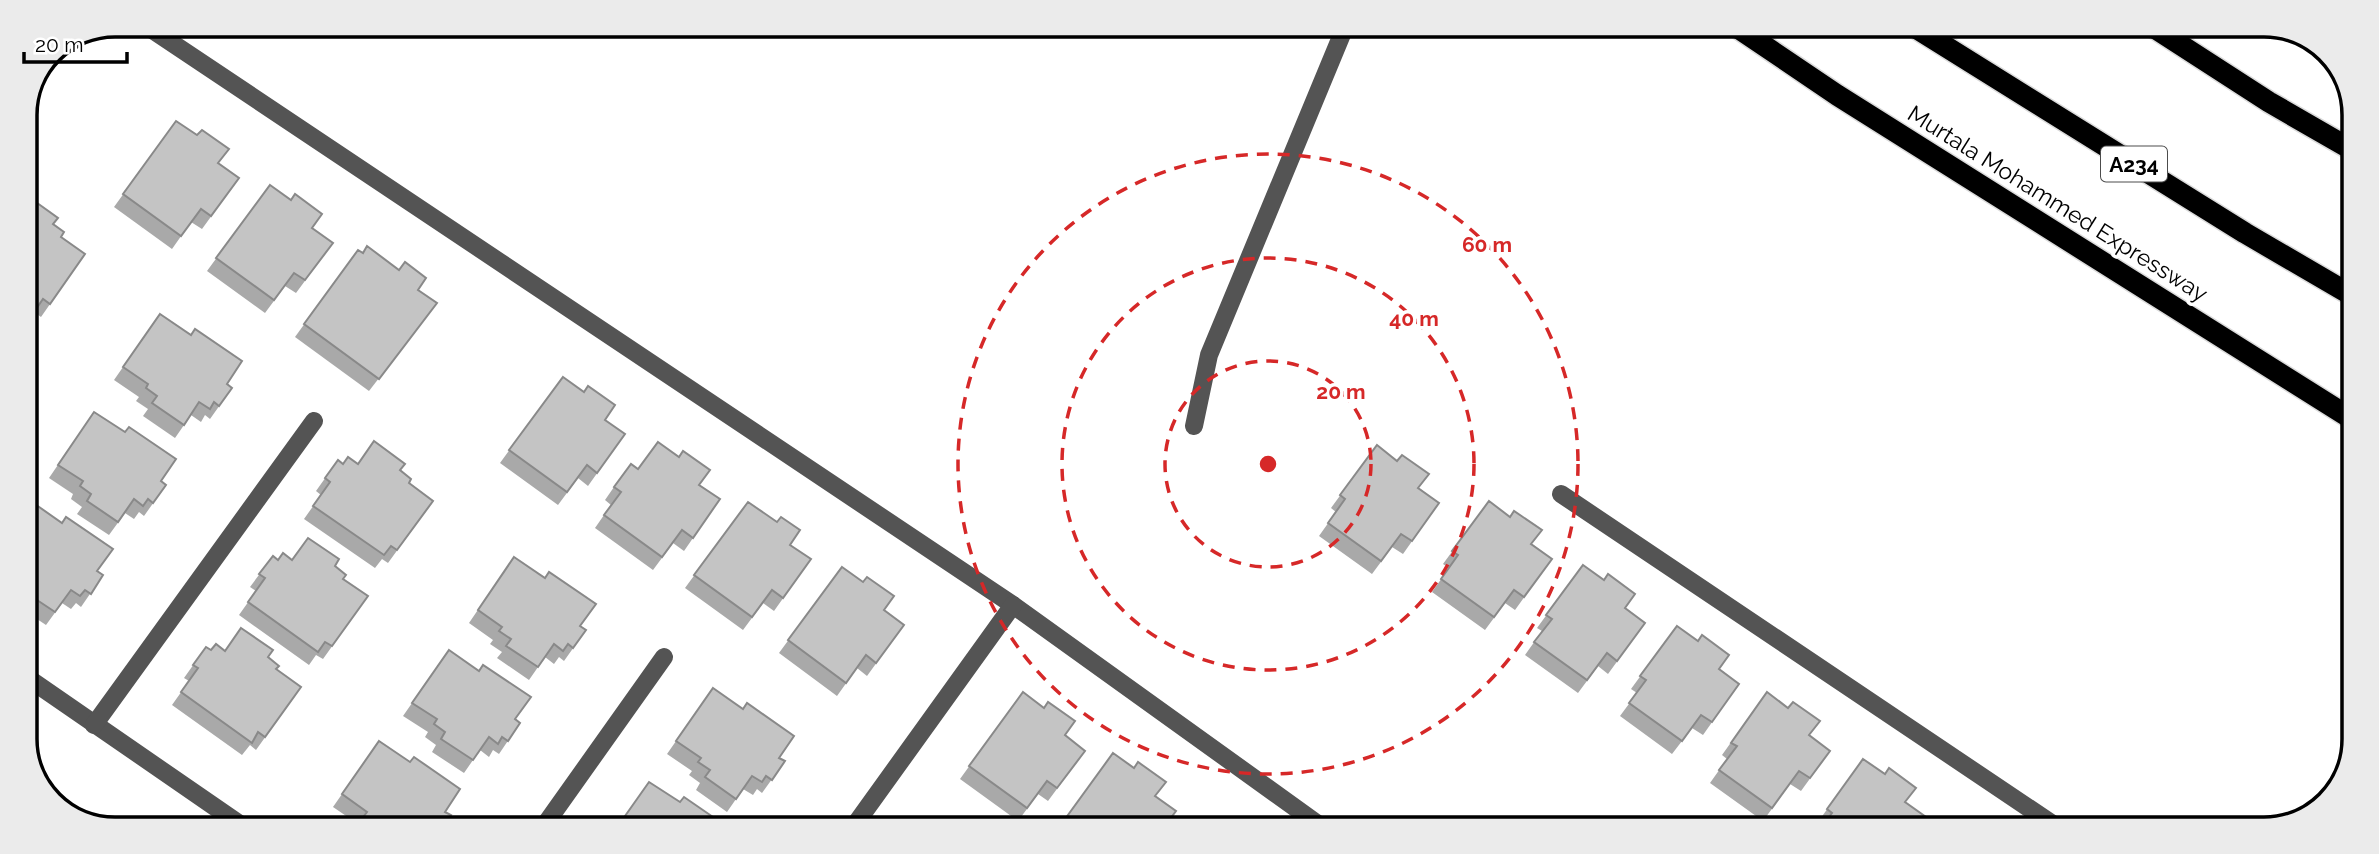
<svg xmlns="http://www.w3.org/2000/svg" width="2379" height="854" viewBox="0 0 2379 854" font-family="Raleway,sans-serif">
<rect width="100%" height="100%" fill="#fff"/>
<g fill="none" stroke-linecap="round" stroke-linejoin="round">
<g stroke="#dbdbdb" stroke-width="24">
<g id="highway">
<path d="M 1738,28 L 1837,95 L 2352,419"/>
<path d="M 1916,28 L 2245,233 L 2353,296"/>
<path d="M 2156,29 L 2269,102 L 2354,151"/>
</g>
</g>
<g stroke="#545454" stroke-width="18">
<path d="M 145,25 L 1013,605 L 1322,827"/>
<path d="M 1194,426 L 1209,355 L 1345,27"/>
<path d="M 1561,494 L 2060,829"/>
<path d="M 25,676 L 241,825"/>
<path d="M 94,725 L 314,421"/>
<path d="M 544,826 L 664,657"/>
<path d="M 854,826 L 1013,605"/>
</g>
<use href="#highway" stroke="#000" stroke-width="21"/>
</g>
<g fill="#a9a9a9">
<path d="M 176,121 L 219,164 L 239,178 L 202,229 L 191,222 L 172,249 L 114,207 Z"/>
<path d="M 270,185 L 312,228 L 333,243 L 296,293 L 285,286 L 265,313 L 207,271 Z"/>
<path d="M 25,198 L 53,225 L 61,237 L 85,254 L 41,317 L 34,312 L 27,322 L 25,321 Z"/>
<path d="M 358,250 L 437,303 L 369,391 L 295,337 Z"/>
<path d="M 160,314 L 232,388 L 210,419 L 205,415 L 201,422 L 191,415 L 175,438 L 143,416 L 148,409 L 136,401 L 139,397 L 114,380 Z"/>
<path d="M 563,377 L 605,420 L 625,434 L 588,486 L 578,478 L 558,505 L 500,463 Z"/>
<path d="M 94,412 L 161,481 L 166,485 L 144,516 L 139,512 L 134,519 L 125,513 L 109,535 L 77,514 L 82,507 L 71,499 L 73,494 L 49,478 Z"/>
<path d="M 1377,445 L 1419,488 L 1439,503 L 1403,554 L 1392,547 L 1372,574 L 1319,536 L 1336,512 L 1331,508 Z"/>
<path d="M 338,460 L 343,464 L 358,464 L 400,471 L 409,483 L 433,501 L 388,563 L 382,559 L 375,568 L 304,519 L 321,495 L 316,491 Z"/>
<path d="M 638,469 L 700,485 L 720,499 L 684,551 L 673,543 L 653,570 L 595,528 L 611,505 L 605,500 L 614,487 Z"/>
<path d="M 1489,501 L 1532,544 L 1552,559 L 1515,610 L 1505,603 L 1485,630 L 1432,592 L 1449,568 L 1443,564 Z"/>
<path d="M 748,502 L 790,545 L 811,559 L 774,611 L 763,603 L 743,630 L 685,588 Z"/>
<path d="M 25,512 L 103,575 L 81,607 L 76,603 L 71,609 L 62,603 L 46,625 L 25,611 Z"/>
<path d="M 273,556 L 278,560 L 292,560 L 335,566 L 343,579 L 368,596 L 323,659 L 316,655 L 309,665 L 239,615 L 256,591 L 250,587 Z"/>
<path d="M 514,557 L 580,626 L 586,630 L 564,661 L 559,657 L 554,664 L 545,657 L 529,680 L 497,658 L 502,652 L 490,644 L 493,640 L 469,623 Z"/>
<path d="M 1583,565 L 1625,608 L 1645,623 L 1608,674 L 1598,666 L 1578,693 L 1525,655 L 1542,631 L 1537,628 Z"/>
<path d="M 842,567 L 884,610 L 904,625 L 867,676 L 857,668 L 837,696 L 779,653 Z"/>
<path d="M 1677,626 L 1719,669 L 1739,684 L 1703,735 L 1692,728 L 1672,754 L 1620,716 L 1637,693 L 1631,689 Z"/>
<path d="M 206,647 L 211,650 L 225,651 L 268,657 L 276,669 L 301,687 L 256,750 L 250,745 L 242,755 L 172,705 L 189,681 L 184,678 Z"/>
<path d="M 449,650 L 520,723 L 499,754 L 493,750 L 489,757 L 480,750 L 464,773 L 432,752 L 436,745 L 425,737 L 428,732 L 403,716 Z"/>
<path d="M 713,688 L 779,758 L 785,761 L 762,793 L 757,789 L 753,795 L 743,789 L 727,812 L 696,790 L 700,783 L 689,775 L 692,771 L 667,754 Z"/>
<path d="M 1023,692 L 1065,735 L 1085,751 L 1048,801 L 1038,794 L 1018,821 L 960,779 Z"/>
<path d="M 1767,692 L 1810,736 L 1830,751 L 1801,791 L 1790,784 L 1763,821 L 1710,783 L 1727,759 L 1722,755 Z"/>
<path d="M 379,741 L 445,812 L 443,826 L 357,825 L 358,824 L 333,807 Z"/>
<path d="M 1863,759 L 1905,802 L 1823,825 L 1818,822 Z"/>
</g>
<g fill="#c4c4c4" stroke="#898989" stroke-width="2">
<path d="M 50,54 L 56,58 L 33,90 Z"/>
<path d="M 176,121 L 197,135 L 202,130 L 229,149 L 218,163 L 239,178 L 211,216 L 201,209 L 181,236 L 123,194 Z"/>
<path d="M 270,185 L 291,200 L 295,194 L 322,214 L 312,228 L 333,243 L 305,280 L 294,273 L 274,300 L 216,258 Z"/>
<path d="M 26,195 L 58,218 L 53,224 L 64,232 L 61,237 L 85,254 L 50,304 L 43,299 L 36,309 L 25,301 L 25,198 Z"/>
<path d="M 367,246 L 399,270 L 405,262 L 426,278 L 418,290 L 437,303 L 379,379 L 304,324 L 358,250 L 363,253 Z"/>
<path d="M 160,314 L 191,335 L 195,329 L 242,361 L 227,384 L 232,388 L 219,406 L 214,402 L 210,409 L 199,402 L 184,425 L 152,403 L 157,396 L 146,388 L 148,384 L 123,367 Z"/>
<path d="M 563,377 L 584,392 L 588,386 L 615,405 L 605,420 L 625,434 L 597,473 L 587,465 L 567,492 L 509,450 Z"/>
<path d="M 94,412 L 125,432 L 129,427 L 176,459 L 161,481 L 166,485 L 153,503 L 148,499 L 143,506 L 134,499 L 118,522 L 87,501 L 91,494 L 80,486 L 83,481 L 58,465 Z"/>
<path d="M 374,441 L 405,464 L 400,470 L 411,479 L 409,483 L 433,501 L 397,550 L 391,546 L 384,555 L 313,506 L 330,482 L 325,478 L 338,460 L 343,464 L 348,457 L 358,464 Z"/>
<path d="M 658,442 L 679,457 L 683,451 L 710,470 L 699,485 L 720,499 L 693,538 L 682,530 L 662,557 L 604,515 L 621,492 L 614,487 L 631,464 L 638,469 Z"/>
<path d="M 1377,445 L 1397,461 L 1402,455 L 1429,474 L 1418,488 L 1439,503 L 1412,541 L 1401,534 L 1381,561 L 1328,523 L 1345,499 L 1340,495 Z"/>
<path d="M 1489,501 L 1510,517 L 1514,511 L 1542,530 L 1531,544 L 1552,559 L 1524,597 L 1514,590 L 1494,617 L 1441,579 L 1458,555 L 1452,551 Z"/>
<path d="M 32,502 L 62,523 L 66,517 L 113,549 L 97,571 L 103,575 L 91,594 L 85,590 L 80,596 L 71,590 L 55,612 L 25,592 L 25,589 L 28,584 L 25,582 L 25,512 Z"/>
<path d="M 748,502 L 777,522 L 781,517 L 800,530 L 790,545 L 811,559 L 783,598 L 772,590 L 752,617 L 694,575 Z"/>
<path d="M 308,538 L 339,559 L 335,566 L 346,575 L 343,579 L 368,596 L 332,646 L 325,642 L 318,652 L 248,602 L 265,578 L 259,574 L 273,556 L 278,560 L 283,553 L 292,560 Z"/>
<path d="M 514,557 L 545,578 L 549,572 L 596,604 L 580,626 L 586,630 L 573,648 L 568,644 L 563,651 L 554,644 L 538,667 L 506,646 L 511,639 L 499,631 L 502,627 L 478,610 Z"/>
<path d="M 1583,565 L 1604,580 L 1608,574 L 1635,594 L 1625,608 L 1645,623 L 1617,661 L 1607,653 L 1587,680 L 1534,642 L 1552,619 L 1546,615 Z"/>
<path d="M 842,567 L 863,582 L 867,577 L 894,596 L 884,610 L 904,625 L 876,663 L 866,655 L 846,683 L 788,640 Z"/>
<path d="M 1677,626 L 1698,641 L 1702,635 L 1729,655 L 1719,669 L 1739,684 L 1712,722 L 1701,715 L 1682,741 L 1629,703 L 1646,680 L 1640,676 Z"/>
<path d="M 241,628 L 273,650 L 268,657 L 279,666 L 276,669 L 301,687 L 265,737 L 258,732 L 252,743 L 181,692 L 198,668 L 193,665 L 206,647 L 211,650 L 216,644 L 225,651 Z"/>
<path d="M 449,650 L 479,671 L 483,665 L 531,697 L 515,719 L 520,723 L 508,741 L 502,737 L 498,744 L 489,737 L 473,760 L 441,739 L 445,732 L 434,724 L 437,719 L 412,703 Z"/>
<path d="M 713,688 L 743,709 L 747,703 L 794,736 L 779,758 L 785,761 L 772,780 L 766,776 L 762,782 L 752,776 L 736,799 L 705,777 L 710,770 L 698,762 L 701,758 L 676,741 Z"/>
<path d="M 1023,692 L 1044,708 L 1048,702 L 1075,721 L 1065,735 L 1085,751 L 1057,788 L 1047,781 L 1027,808 L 969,766 Z"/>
<path d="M 1767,692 L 1788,708 L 1793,702 L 1820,721 L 1809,735 L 1830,751 L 1810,778 L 1799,771 L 1772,808 L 1719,770 L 1737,746 L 1731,743 Z"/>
<path d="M 379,741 L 410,762 L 414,757 L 460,789 L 445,812 L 451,815 L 443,826 L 375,825 L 376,824 L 364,816 L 367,812 L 342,794 Z"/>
<path d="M 1113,753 L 1134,768 L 1138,762 L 1166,782 L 1155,796 L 1176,811 L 1164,827 L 1060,826 Z"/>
<path d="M 1863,759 L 1885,774 L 1889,768 L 1916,788 L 1905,802 L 1926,817 L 1917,829 L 1820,829 L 1832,813 L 1827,809 Z"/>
<path d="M 649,782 L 680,802 L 684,797 L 726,826 L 618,826 Z"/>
<path d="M 948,820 L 957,827 L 943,827 Z"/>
<path d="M 1951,821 L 1963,829 L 1946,829 Z"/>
</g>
<g fill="none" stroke="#d62828" stroke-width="3.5" stroke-dasharray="12 9">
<circle cx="1268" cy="464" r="103"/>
<circle cx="1268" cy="464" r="206"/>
<circle cx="1268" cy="464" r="310"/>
</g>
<g text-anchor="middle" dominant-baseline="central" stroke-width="7" stroke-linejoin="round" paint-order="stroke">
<rect fill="#fff" stroke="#4c4c4c" stroke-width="2" x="2101" y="146.5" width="66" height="35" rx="5"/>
<g font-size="21" font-weight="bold" fill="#000">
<text x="2134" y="164">A234</text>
</g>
<g font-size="23" fill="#000" stroke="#fff">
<text transform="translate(2058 203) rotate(32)">Murtala Mohammed Expressway</text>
</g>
</g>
<path d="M0 0H2379V854H0ZM115 37H2264A78 78 0 0 1 2342 115V739A78 78 0 0 1 2264 817H115A78 78 0 0 1 37 739V115A78 78 0 0 1 115 37Z" fill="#ebebeb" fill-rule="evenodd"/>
<path fill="none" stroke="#000" stroke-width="3.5" d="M115 37H2264A78 78 0 0 1 2342 115V739A78 78 0 0 1 2264 817H115A78 78 0 0 1 37 739V115A78 78 0 0 1 115 37Z"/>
<circle cx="1268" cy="464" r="10" fill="#d62828" stroke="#fff" stroke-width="3.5"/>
<g font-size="21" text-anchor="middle" font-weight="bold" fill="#d62828" stroke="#fff" stroke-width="7" stroke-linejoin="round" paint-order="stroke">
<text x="1487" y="252">60 m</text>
<text x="1414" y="326">40 m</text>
<text x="1341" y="399">20 m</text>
</g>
<path d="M24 52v10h103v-10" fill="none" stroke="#000000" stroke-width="3.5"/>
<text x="35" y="52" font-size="21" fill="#000000" stroke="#ffffff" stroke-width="5" paint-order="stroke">20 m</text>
</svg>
